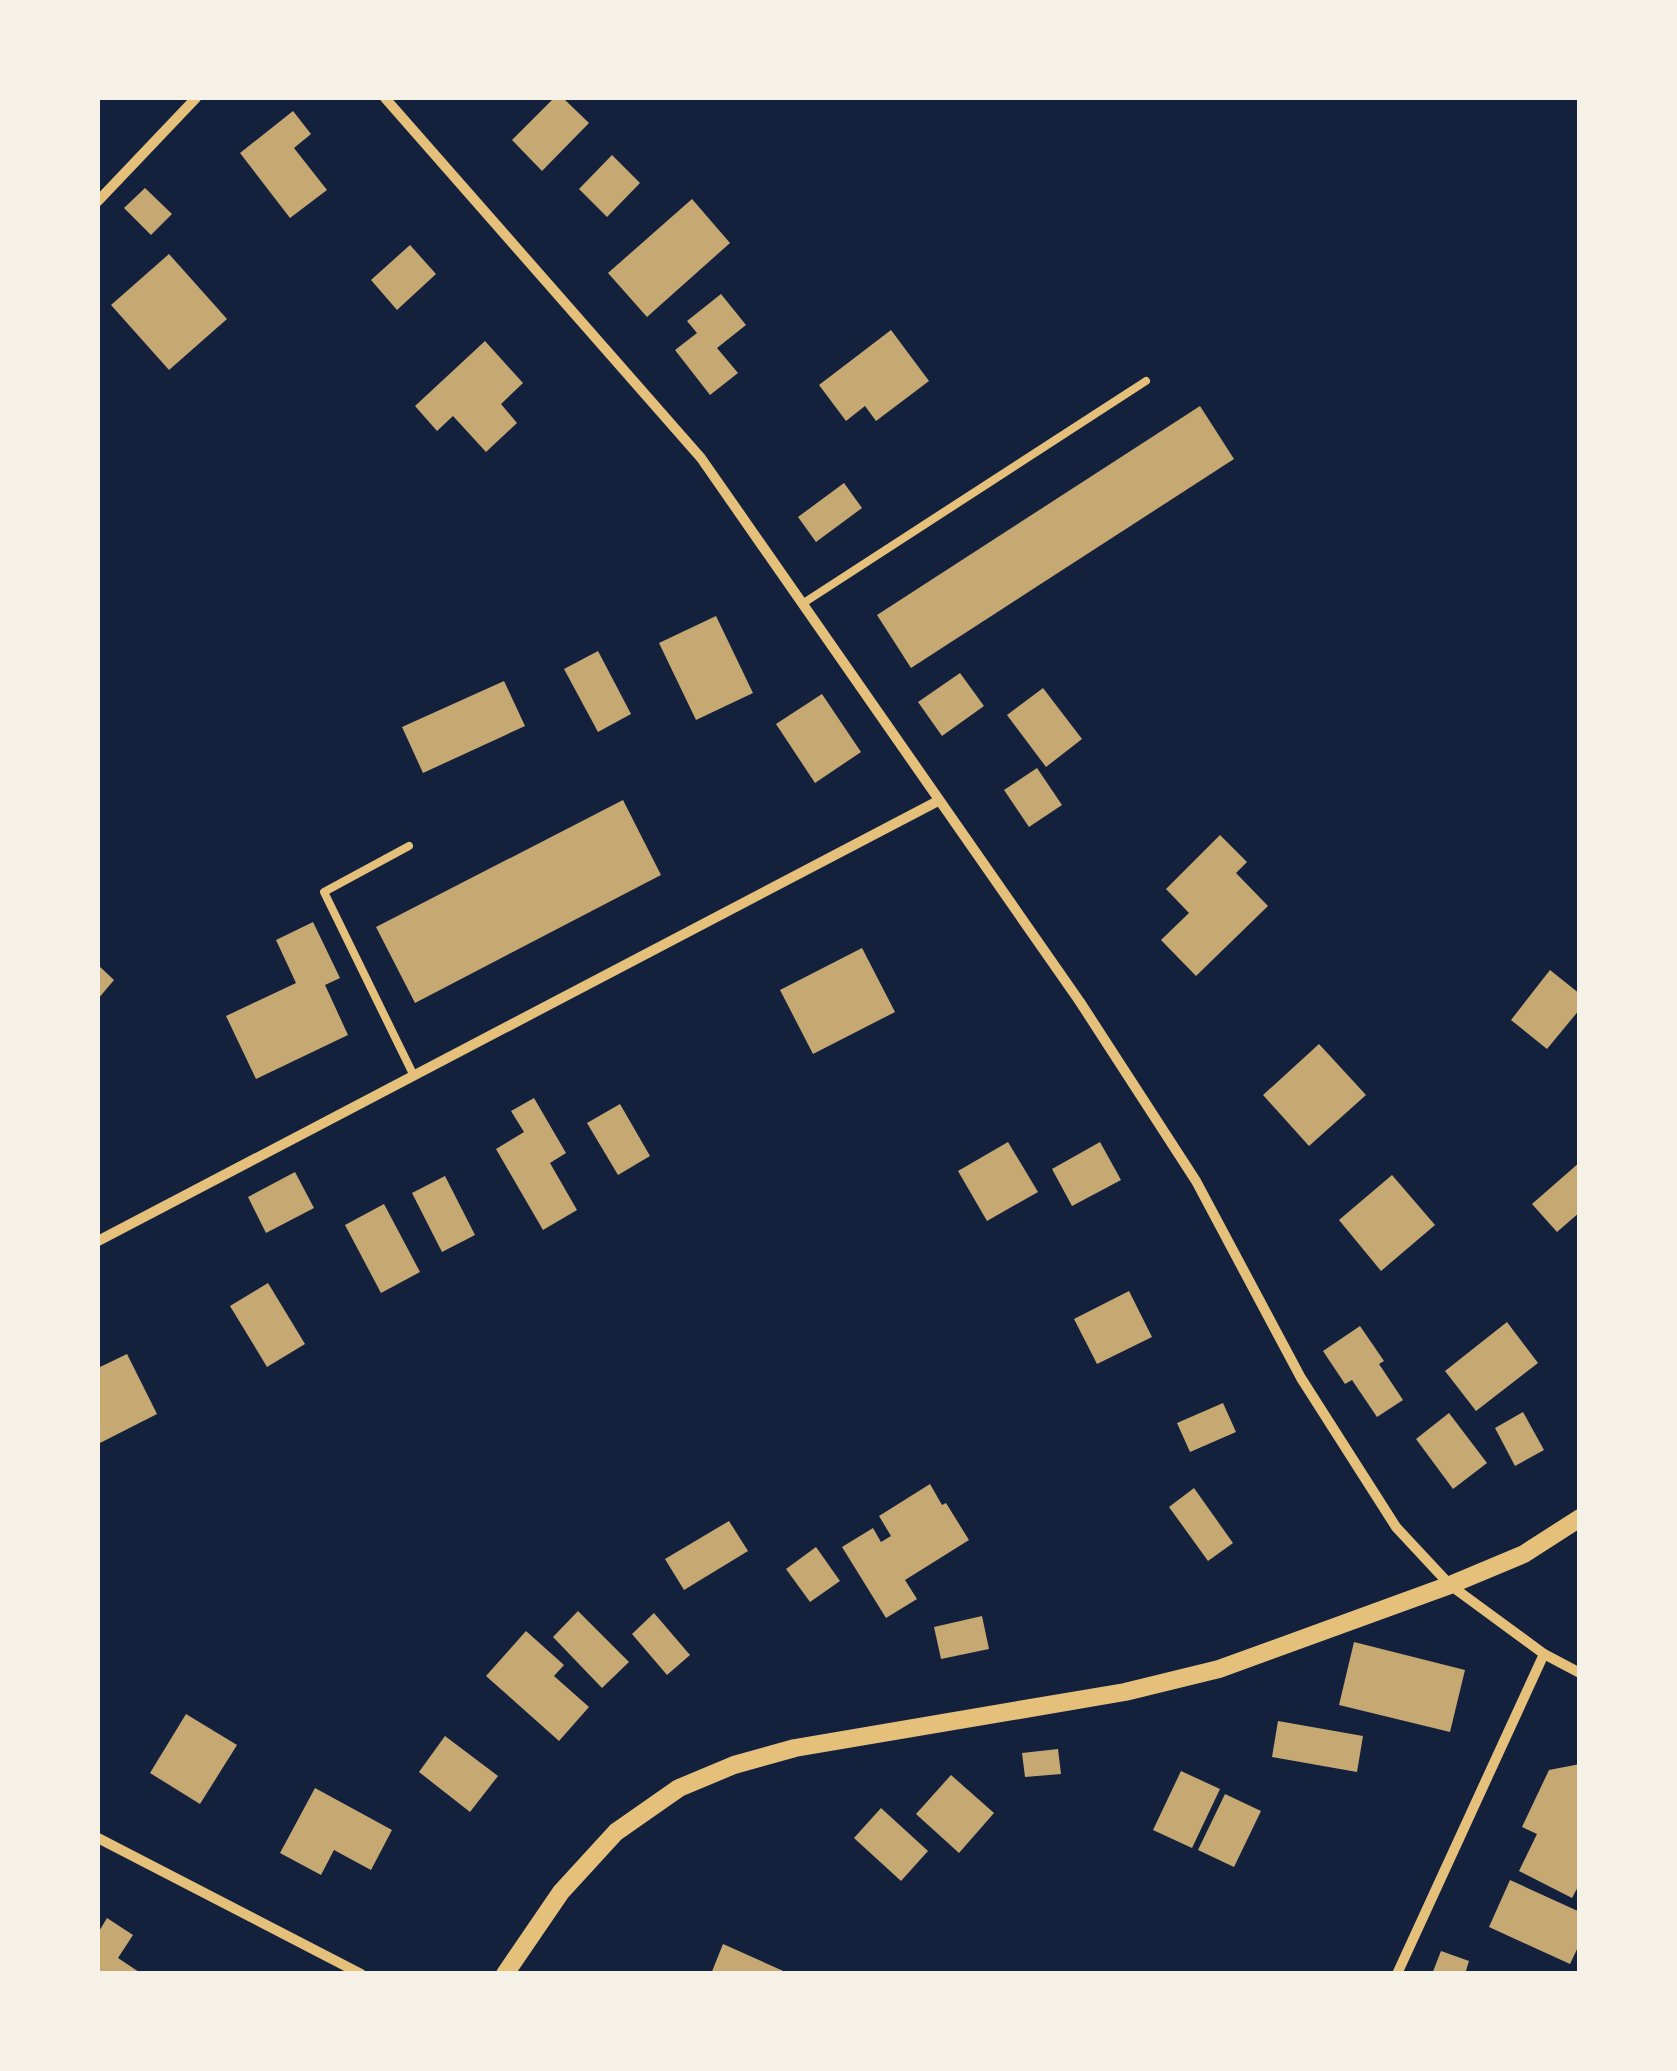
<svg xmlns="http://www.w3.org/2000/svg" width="1677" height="2071" viewBox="0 0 1677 2071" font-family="'Roboto Condensed',sans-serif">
<rect width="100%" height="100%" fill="#14213d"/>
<g fill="#c6a872">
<path d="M 554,98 L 563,98 L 589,123 L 542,171 L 512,140 Z"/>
<path d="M 293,111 L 311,134 L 294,148 L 327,190 L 290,218 L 240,153 Z"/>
<path d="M 612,155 L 640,183 L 607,217 L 579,189 Z"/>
<path d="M 145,188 L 172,214 L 151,235 L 124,208 Z"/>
<path d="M 692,199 L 730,243 L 647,317 L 608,273 Z"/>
<path d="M 410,245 L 436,274 L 397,310 L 371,280 Z"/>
<path d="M 169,254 L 227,319 L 169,370 L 111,305 Z"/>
<path d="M 721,294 L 746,325 L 717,348 L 738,373 L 710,395 L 675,350 L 697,333 L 687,321 Z"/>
<path d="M 891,330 L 929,381 L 876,421 L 865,406 L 846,421 L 819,385 Z"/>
<path d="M 485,341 L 523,383 L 501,404 L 517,423 L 486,452 L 453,416 L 437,431 L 415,406 Z"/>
<path d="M 1200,406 L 1234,459 L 911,668 L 877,615 Z"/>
<path d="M 844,483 L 862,508 L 816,542 L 798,517 Z"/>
<path d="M 716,616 L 753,693 L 696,720 L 659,643 Z"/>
<path d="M 598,651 L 631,714 L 598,732 L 564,669 Z"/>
<path d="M 960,673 L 984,706 L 942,736 L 918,702 Z"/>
<path d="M 504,681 L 525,726 L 423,773 L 402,727 Z"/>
<path d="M 1043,688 L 1082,739 L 1046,767 L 1007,715 Z"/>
<path d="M 822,694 L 861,752 L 815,783 L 776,724 Z"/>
<path d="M 1037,768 L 1062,805 L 1029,827 L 1004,790 Z"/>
<path d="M 623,800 L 661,875 L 415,1003 L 376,927 Z"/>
<path d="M 1220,835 L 1247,862 L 1236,873 L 1268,906 L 1196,976 L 1161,940 L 1189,913 L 1166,889 Z"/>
<path d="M 313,922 L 340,978 L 325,985 L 348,1035 L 256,1079 L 226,1016 L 296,983 L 276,940 Z"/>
<path d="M 862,948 L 895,1012 L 813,1054 L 780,990 Z"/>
<path d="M 98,965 L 114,980 L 98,999 Z"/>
<path d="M 1550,970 L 1580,994 L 1580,1009 L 1547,1049 L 1511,1020 Z"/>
<path d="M 1319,1044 L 1366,1095 L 1309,1146 L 1263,1095 Z"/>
<path d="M 534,1098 L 566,1153 L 550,1163 L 577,1210 L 543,1230 L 496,1149 L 524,1132 L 511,1111 Z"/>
<path d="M 620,1104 L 650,1156 L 618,1175 L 587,1123 Z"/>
<path d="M 1008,1142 L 1038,1192 L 987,1221 L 958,1171 Z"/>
<path d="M 1100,1142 L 1121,1180 L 1072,1206 L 1052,1169 Z"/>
<path d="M 1580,1162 L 1580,1212 L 1557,1232 L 1532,1204 Z"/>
<path d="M 295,1172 L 314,1208 L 266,1233 L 248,1197 Z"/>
<path d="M 1392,1175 L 1435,1225 L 1381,1271 L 1339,1220 Z"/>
<path d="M 445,1176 L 475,1235 L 442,1252 L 412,1193 Z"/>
<path d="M 384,1204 L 420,1272 L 381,1293 L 345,1225 Z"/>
<path d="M 268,1283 L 305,1344 L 267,1367 L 230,1306 Z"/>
<path d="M 1129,1291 L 1152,1337 L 1097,1364 L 1074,1319 Z"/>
<path d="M 1507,1322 L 1538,1363 L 1476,1411 L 1445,1371 Z"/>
<path d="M 1360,1326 L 1384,1361 L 1379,1364 L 1403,1400 L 1377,1417 L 1352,1380 L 1345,1384 L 1323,1351 Z"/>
<path d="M 127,1354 L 157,1414 L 98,1444 L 98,1368 Z"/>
<path d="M 1223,1403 L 1236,1432 L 1190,1452 L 1177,1423 Z"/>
<path d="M 1523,1412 L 1544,1450 L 1515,1466 L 1495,1428 Z"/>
<path d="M 1449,1413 L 1487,1463 L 1453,1489 L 1416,1439 Z"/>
<path d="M 930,1484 L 942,1505 L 946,1503 L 969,1540 L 905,1580 L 917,1599 L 886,1618 L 842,1547 L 873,1528 L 881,1542 L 891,1536 L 879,1516 Z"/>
<path d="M 1194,1488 L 1233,1543 L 1208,1561 L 1169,1507 Z"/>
<path d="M 729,1521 L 748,1551 L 684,1590 L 665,1559 Z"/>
<path d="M 816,1547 L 840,1581 L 810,1602 L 786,1569 Z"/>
<path d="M 578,1611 L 629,1662 L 602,1688 L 553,1637 Z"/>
<path d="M 654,1613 L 690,1655 L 667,1675 L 632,1634 Z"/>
<path d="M 982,1616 L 989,1649 L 941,1659 L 934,1627 Z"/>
<path d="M 526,1631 L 564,1665 L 554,1676 L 589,1707 L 559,1741 L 486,1676 Z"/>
<path d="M 1354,1642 L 1465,1670 L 1450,1732 L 1339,1705 Z"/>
<path d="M 186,1714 L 237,1745 L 200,1804 L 150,1773 Z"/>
<path d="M 1278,1721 L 1363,1736 L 1357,1772 L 1272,1757 Z"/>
<path d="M 445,1736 L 498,1776 L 470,1812 L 419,1772 Z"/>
<path d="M 1058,1749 L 1061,1774 L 1025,1777 L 1022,1753 Z"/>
<path d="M 1580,1764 L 1580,1883 L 1572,1898 L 1519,1871 L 1537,1834 L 1522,1827 L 1549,1770 Z"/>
<path d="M 1181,1771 L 1220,1789 L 1192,1848 L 1153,1830 Z"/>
<path d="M 951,1775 L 994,1813 L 959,1853 L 916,1814 Z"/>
<path d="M 315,1788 L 392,1830 L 371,1870 L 334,1850 L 321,1875 L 280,1853 Z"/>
<path d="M 1225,1794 L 1261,1811 L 1234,1867 L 1198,1850 Z"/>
<path d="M 881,1808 L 928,1851 L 901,1881 L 854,1838 Z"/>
<path d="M 1510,1880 L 1580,1912 L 1580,1943 L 1570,1964 L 1489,1927 Z"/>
<path d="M 107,1918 L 133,1935 L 118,1958 L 142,1974 L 98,1974 L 98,1933 Z"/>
<path d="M 723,1944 L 790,1974 L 711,1974 Z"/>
<path d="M 1441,1951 L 1469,1961 L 1465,1974 L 1432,1974 Z"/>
</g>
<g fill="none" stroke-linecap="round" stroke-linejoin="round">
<g stroke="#e5c07b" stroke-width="8">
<path d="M 802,604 L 1146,381"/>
<path d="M 409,846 L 324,892 L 413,1074"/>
</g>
<g stroke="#e5c07b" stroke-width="10">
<path d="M 385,98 L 701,458 L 1080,1002 L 1196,1181 L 1301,1378 L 1396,1527 L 1450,1585 L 1544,1654 L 1580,1673"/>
<path d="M 98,201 L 196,98"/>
<path d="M 98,1241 L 938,801"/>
<path d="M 98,1838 L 361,1974"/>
<path d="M 1397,1974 L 1544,1654"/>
</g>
<path stroke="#e5c07b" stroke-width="18" d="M 505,1974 L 561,1892 L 616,1832 L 679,1788 L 734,1765 L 795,1748 L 1125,1692 L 1219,1669 L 1450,1585 L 1524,1554 L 1580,1518"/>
</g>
<rect width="1677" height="2071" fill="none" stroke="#f6f1e7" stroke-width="200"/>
</svg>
